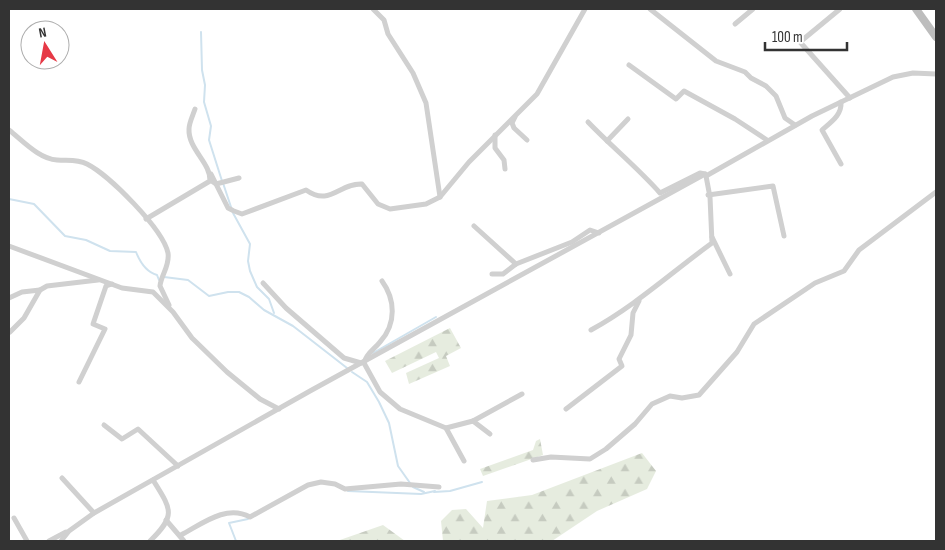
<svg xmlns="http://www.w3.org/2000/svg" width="945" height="550" viewBox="0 0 945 550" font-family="'Sofia Sans Condensed',sans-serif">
<defs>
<pattern id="forest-firs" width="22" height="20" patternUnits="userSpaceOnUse" patternTransform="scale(1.25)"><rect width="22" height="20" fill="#e6ecdf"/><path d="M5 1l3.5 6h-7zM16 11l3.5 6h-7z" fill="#c6cbc0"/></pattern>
</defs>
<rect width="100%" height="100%" fill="#fff"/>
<g fill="url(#forest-firs)">
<path d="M 450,328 L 461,348 L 446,356 L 450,366 L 409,384 L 406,373 L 439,358 L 436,352 L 392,373 L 385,361 Z"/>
<path d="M 540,439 L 543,455 L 483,476 L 480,469 L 533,450 L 536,441 Z"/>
<path d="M 642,453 L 656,471 L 647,489 L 597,511 L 552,541 L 443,541 L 441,521 L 452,510 L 466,509 L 483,528 L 487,501 L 532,495 Z"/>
<path d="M 383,525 L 405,541 L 337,541 Z"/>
</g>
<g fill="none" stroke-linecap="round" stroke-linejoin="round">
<g stroke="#cfe2ee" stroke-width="2">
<path d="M 201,32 L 202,70 L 205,85 L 204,102 L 211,126 L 209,140 L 222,181"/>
<path d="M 223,183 L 233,213 L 250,244 L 248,261 L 250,271 L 257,287 L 269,299 L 274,313"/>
<path d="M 9,199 L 34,204 L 65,236 L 86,240 L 110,251 L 136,252 C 140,262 146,272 157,275 L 159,280"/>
<path d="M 164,277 L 188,280 L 209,296 L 228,292 L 239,292 L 249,297 L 264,310 L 293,326 L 347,368"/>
<path d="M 373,353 L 436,317"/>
<path d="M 352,372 L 367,382 L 379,402 L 389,423 L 398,466 L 410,483"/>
<path d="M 413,487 L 424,492"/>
<path d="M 348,491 L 421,494 L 435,491"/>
<path d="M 434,492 L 450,491 L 482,482"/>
<path d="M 236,541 L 229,523 L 248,519"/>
</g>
<g stroke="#d0d0d0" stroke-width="5">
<path d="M 373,9 L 384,20 L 388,34 L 413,73 L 426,103 L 440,197"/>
<path d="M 650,9 L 716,61 L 745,72 L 751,78 L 766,86 L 776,96 L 785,118 L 795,125"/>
<path d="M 840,9 L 800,42 L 850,98"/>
<path d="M 735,24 L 753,9"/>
<path d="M 629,65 L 676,99 L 684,91 L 735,119 L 767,140"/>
<path d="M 841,102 C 842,115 831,122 822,130 L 841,164"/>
<path d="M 515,117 L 512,123 L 514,128 L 527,140"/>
<path d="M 588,122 C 612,147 638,168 660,193 L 700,173 L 705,174"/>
<path d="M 9,130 C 22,140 39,159 57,160 C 67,161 77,159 87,164 C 109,175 163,229 168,253 C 170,266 161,275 160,286 L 169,305"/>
<path d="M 495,135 L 495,148 L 504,160 L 505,169"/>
<path d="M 607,141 L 628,119"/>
<path d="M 211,174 L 228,208 L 232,210"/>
<path d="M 213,182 L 216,184 L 239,178"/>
<path d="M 708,195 L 773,186 L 784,236"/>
<path d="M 234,211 L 242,214 L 306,190 C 330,207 339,183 362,184 L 378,204 L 390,209 L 426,204 L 440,197 L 469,162 L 537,94 L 585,9"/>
<path d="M 146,219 L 210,181 C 211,163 188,149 189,129 C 189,123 193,115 195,109"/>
<path d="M 474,226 L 516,264"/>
<path d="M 712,237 L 730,274"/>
<path d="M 9,246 L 122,288 L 153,292 L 173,312 L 192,338 L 227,372 L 260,399 L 279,409"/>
<path d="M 492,274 L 503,274 L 516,264 L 572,242 L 590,230 L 599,233"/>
<path d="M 382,281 C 395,299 397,323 380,342 C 374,350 367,352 364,363 L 380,392 L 400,409 L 446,428 L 464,461"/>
<path d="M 263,283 L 286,308 L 344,358 L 361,363"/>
<path d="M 9,298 L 22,292 L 40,290"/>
<path d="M 591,330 C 635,306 672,272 712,243 L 710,197 L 706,176"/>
<path d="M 10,332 L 24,318 L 40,290 L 47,286 L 98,280"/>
<path d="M 79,382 L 105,329 L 93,324 L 106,286 L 112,284"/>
<path d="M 566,409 L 622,366 L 619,359 L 631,335 L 633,313 L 639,301"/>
<path d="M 473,421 L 490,434"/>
<path d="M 104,425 L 122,439 L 138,429 L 178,466"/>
<path d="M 446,428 L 473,421 L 522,394"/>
<path d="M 533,460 L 551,457 L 590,459 L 606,449 L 635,424 L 652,404 L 670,396 L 682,398 L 699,395 L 737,352 L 754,324 L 815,283 L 844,271 L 859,250 L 936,192"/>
<path d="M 62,478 L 94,513"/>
<path d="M 14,518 L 27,541"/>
<path d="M 166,520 L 184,541"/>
<path d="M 181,535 C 202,524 226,504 250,517 L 308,485 L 321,482 L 335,484 L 345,489 L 401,484 L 439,487"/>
<path d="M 49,541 L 66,532"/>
<path d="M 61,541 L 69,531 L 94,513 L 310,391 L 705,174 L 706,176 L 812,116 L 893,77 L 913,73 L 936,74"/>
<path d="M 150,541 C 177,515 171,509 153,480"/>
</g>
<path stroke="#bdbdbd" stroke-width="8" d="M 916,9 L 936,37"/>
</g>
<rect width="945" height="550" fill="none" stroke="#333333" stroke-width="20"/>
<g transform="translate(45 45) rotate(349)"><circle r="24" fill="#ffffff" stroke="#adadad"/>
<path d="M0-4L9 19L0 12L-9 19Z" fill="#e63946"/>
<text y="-8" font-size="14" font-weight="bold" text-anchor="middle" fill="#333333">N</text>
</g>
<path d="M765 42v8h82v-8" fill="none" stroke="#333333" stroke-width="2.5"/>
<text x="772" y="42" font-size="15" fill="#333333" stroke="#ffffff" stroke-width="4" paint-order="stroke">100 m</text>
</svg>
